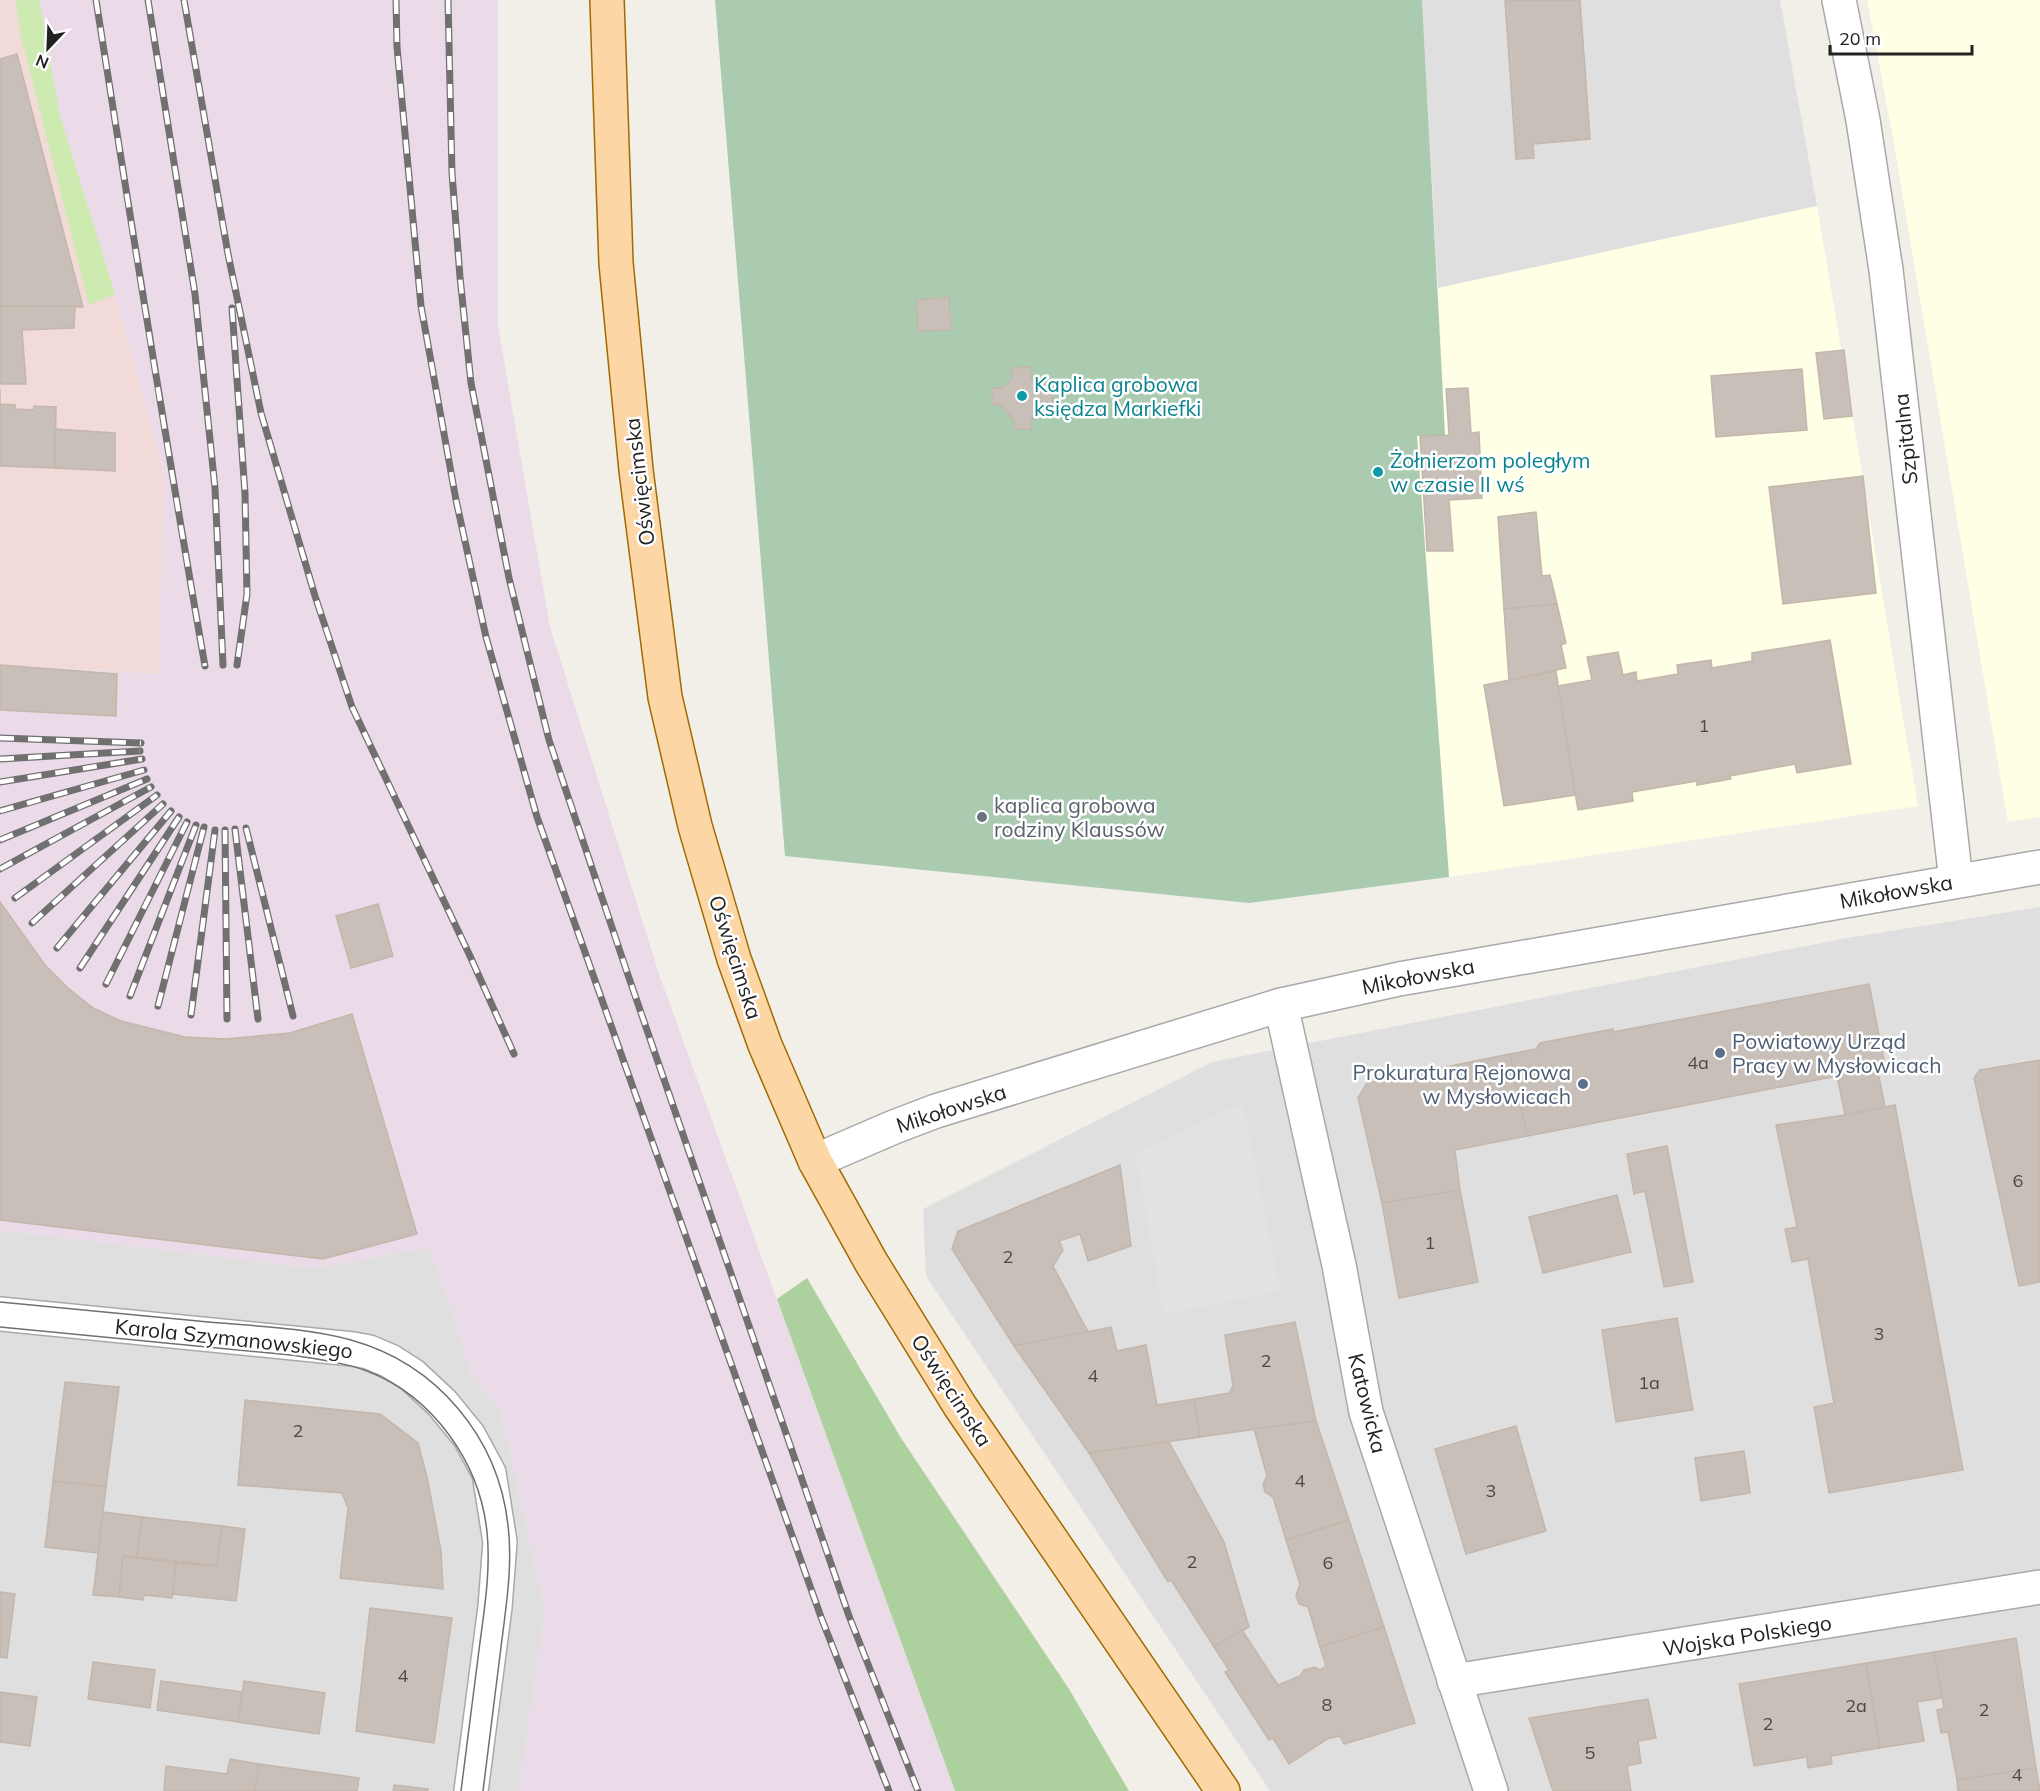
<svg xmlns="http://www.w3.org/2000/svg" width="2040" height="1791" viewBox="0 0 2040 1791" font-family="Mulish,sans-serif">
<rect width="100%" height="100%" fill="#f2efe9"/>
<g fill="#e0dfdf">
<path d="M 1422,0 L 1780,0 L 1817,206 L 1438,288 Z"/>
<path d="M 2040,907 L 2040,1791 L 1270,1791 L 926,1276 L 923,1209 L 1212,1062 L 1847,938 Z"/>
<path d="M 0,1230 L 313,1268 L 428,1248 L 453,1312 L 470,1373 L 501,1410 L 545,1610 L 519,1791 L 0,1791 Z"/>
</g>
<path fill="#f2dad9" d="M 0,0 L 39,0 L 60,116 L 115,294 L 164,474 L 159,674 L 0,665 Z"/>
<path fill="#ebdbe8" d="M 39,0 L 498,0 L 498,326 L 550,627 L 659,974 L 955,1791 L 519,1791 L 545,1610 L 501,1410 L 470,1373 L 453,1312 L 428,1248 L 313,1268 L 0,1230 L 0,665 L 159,674 L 164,474 L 115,294 L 60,116 Z"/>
<g fill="#ffffe5">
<path d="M 1867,0 L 2040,0 L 2040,817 L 2008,822 L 1893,138 Z"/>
<path d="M 1817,206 L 1918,806 L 1449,877 L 1417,436 L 1445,434 L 1438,288 Z"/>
</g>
<path fill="#cdebb0" d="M 16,0 L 39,0 L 60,116 L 115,294 L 89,305 L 20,33 Z"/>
<path fill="#add19e" d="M 807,1278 L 901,1438 L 1069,1689 L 1129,1791 L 955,1791 L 777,1299 Z"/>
<path fill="#aacbaf" d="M 715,0 L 1422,0 L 1445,435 L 1417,436 L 1449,877 L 1249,903 L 785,856 Z"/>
<path fill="#e2e2e2" d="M 1243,1103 L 1280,1291 L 1164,1315 L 1135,1153 Z"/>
<g fill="#c7bfb8" stroke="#c4b6ab" stroke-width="1.5">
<path d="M 1505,0 L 1580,0 L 1590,139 L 1533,144 L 1534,158 L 1516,159 Z"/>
<path d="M 17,54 L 83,307 L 0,306 L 0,59 Z"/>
<path d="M 949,297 L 951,330 L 918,331 L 916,300 Z"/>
<path d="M 0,306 L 75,306 L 74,328 L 22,330 L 26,384 L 0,384 Z"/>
<path d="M 1844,350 L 1852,416 L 1824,419 L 1816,353 Z"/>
<path d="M 1031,367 L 1031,379 L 1042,386 L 1052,387 L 1053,406 L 1042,408 L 1032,420 L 1031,430 L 1014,429 L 1014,420 L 1000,405 L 992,404 L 992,388 L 1002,388 L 1012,379 L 1012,368 Z"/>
<path d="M 1802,369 L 1807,430 L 1716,437 L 1711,376 Z"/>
<path d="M 1468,388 L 1471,433 L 1479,432 L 1482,498 L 1449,500 L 1453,551 L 1427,551 L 1420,436 L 1449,435 L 1446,389 Z"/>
<path d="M 0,389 L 0,404 L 15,405 L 15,409 L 34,410 L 34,406 L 56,407 L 55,468 L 0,466 Z"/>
<path d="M 55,429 L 115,433 L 115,471 L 55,468 Z"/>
<path d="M 1863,476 L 1876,593 L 1783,604 L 1769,487 Z"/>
<path d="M 1536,512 L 1542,576 L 1550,575 L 1557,604 L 1504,609 L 1498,517 Z"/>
<path d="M 1557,604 L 1566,643 L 1561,645 L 1566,668 L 1509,680 L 1504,609 Z"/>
<path d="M 1830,640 L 1851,764 L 1797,773 L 1795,764 L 1730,776 L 1731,779 L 1697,785 L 1697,781 L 1632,792 L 1633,801 L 1578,810 L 1557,686 L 1592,680 L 1587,657 L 1618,652 L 1623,675 L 1636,672 L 1637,681 L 1678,674 L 1677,665 L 1711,660 L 1712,668 L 1752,661 L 1752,653 Z"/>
<path d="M 0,665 L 117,674 L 116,716 L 0,710 Z"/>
<path d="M 1556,671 L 1575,795 L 1504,806 L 1484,685 Z"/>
<path d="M 0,902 L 45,965 L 68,988 L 93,1008 L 121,1021 L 185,1037 L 225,1039 L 290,1033 L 352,1014 L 417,1234 L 323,1259 L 0,1220 Z"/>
<path d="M 378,904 L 393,956 L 351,968 L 336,916 Z"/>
<path d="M 1869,984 L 1886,1070 L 1878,1072 L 1885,1107 L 1845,1115 L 1837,1076 L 1527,1136 L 1510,1054 L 1536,1049 L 1540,1043 L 1613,1029 L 1613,1032 Z"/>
<path d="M 1510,1054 L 1527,1136 L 1455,1150 L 1460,1190 L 1382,1203 L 1358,1098 L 1367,1083 Z"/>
<path d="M 2040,1060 L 2040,1282 L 2019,1286 L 1974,1078 L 1980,1070 Z"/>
<path d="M 1895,1105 L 1963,1470 L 1829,1493 L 1814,1407 L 1834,1403 L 1808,1259 L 1792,1262 L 1785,1229 L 1797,1227 L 1776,1125 L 1845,1115 Z"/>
<path d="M 1667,1146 L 1693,1282 L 1664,1287 L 1645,1191 L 1634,1194 L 1627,1154 Z"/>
<path d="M 1120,1165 L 1131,1246 L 1088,1261 L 1080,1234 L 1059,1241 L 1063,1250 L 1053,1266 L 1088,1332 L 1014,1346 L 952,1249 L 958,1231 Z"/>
<path d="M 1460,1190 L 1478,1282 L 1399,1298 L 1382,1203 Z"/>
<path d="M 1617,1195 L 1631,1252 L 1543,1273 L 1529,1217 Z"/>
<path d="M 1677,1318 L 1693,1410 L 1616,1422 L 1602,1330 Z"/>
<path d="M 1295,1322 L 1316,1421 L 1200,1437 L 1194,1399 L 1229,1393 L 1233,1386 L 1225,1335 Z"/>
<path d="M 1111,1327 L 1117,1351 L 1146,1345 L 1157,1405 L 1194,1399 L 1200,1437 L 1089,1453 L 1014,1346 Z"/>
<path d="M 65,1382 L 119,1387 L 106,1487 L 53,1481 Z"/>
<path d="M 245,1400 L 380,1414 L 418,1443 L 427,1477 L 441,1551 L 443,1589 L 340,1578 L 348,1508 L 342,1493 L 238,1485 Z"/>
<path d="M 1316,1421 L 1349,1520 L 1286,1540 L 1273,1497 L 1265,1492 L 1263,1484 L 1267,1476 L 1254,1429 Z"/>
<path d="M 1516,1426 L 1546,1531 L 1466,1554 L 1435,1449 Z"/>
<path d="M 1169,1442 L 1224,1542 L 1249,1627 L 1214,1647 L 1171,1580 L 1168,1582 L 1089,1453 Z"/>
<path d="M 1744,1451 L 1750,1493 L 1701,1501 L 1695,1458 Z"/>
<path d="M 53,1481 L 106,1487 L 98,1553 L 45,1547 Z"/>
<path d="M 103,1512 L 142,1517 L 137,1557 L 123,1556 L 119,1597 L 93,1595 Z"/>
<path d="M 142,1517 L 222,1526 L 217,1566 L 137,1557 Z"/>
<path d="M 1349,1520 L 1384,1627 L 1320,1647 L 1308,1607 L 1299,1604 L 1296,1595 L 1300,1584 L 1286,1540 Z"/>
<path d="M 222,1526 L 245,1529 L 236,1601 L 173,1594 L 176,1563 L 217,1566 Z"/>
<path d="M 123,1556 L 176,1563 L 172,1598 L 144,1595 L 143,1600 L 119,1597 Z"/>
<path d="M 0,1592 L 15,1594 L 7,1658 L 0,1657 Z"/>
<path d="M 370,1608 L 452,1618 L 434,1743 L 356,1731 Z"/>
<path d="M 1384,1627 L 1415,1723 L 1344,1744 L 1340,1736 L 1327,1739 L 1289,1764 L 1273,1738 L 1269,1740 L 1225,1672 L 1229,1670 L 1214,1647 L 1242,1630 L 1278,1685 L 1300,1676 L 1304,1670 L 1315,1667 L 1320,1670 L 1326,1666 L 1320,1647 Z"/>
<path d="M 2016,1638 L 2036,1768 L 1957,1780 L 1948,1732 L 1941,1733 L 1937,1710 L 1944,1708 L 1934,1652 Z"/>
<path d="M 1934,1652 L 1942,1698 L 1917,1702 L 1924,1741 L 1880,1748 L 1866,1663 Z"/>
<path d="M 93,1662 L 155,1670 L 150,1708 L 88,1699 Z"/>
<path d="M 1866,1663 L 1880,1748 L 1831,1756 L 1832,1764 L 1808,1768 L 1807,1757 L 1754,1766 L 1739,1684 Z"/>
<path d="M 161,1681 L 242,1692 L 238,1722 L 157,1710 Z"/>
<path d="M 244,1681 L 325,1693 L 319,1734 L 238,1722 Z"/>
<path d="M 0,1692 L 37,1697 L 30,1746 L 0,1742 Z"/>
<path d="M 1648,1699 L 1656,1738 L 1638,1741 L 1641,1763 L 1627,1766 L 1631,1791 L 1553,1791 L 1529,1718 Z"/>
<path d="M 230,1759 L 259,1764 L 255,1791 L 164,1791 L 166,1766 L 227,1774 Z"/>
<path d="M 259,1764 L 359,1778 L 357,1791 L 255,1791 Z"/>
<path d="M 2036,1768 L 2040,1791 L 1958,1791 L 1957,1780 Z"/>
<path d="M 394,1785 L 428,1789 L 428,1791 L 393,1791 Z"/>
</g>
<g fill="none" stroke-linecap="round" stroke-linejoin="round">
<g stroke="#a9a9a9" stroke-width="36">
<g id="minor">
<path d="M 1839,0 L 1863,120 L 1886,270 L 1956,881"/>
<path d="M 1281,1005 L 1339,1265 L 1366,1412 L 1491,1791"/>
<path d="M 815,1161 L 894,1127 L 936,1111 L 1281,1005 L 1399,979 L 2040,867"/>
<path d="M 0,1314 L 353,1349 L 369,1352 L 390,1361 L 412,1375 L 442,1403 L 469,1436 L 489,1473 L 500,1542 L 495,1607 L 471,1791"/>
<path d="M 1454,1681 L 2040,1587"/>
</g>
</g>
<g stroke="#a06b00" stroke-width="36">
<path id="major" d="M 607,0 L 616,263 L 636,470 L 665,697 L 695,826 L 734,959 L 765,1045 L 815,1161 L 871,1262 L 960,1406 L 1223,1791"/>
</g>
<use href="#minor" stroke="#fff" stroke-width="33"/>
<use href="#major" stroke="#fcd6a4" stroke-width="33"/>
<g stroke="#707070" stroke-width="1.5">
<path d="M 0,1302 C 66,1308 132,1315 198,1321 C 249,1326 302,1327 351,1340 C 437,1364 498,1437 508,1525 C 513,1565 506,1607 501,1647 C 495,1695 489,1743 483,1791"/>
<path d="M 0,1327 L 291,1355 C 316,1359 343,1362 367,1371 C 433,1396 480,1463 487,1532 C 491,1571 484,1611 479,1650 C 473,1697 467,1744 461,1791"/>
</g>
<g stroke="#707070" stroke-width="7">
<g id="rail">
<path d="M 96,0 C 131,222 166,445 205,666"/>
<path d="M 148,0 L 195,294 L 215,488 L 223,665"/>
<path d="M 184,0 L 228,254 L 261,413 L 315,596 L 352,707 L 470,956 L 514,1054"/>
<path d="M 396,0 L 397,47 L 421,306 L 456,500 L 486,637 L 537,817 L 821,1617 L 889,1791"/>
<path d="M 448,0 L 452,173 L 460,277 L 471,383 L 509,578 L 549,740 L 628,975 L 849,1616 L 918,1791"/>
<path d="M 232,308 L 245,494 L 247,594 L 237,665"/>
<path d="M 0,738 L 141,743"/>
<path d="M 0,759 L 140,751"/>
<path d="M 0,782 L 142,759"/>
<path d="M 0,811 L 144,770"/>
<path d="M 246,828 L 293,1016"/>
<path d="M 235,829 L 258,1019"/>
<path d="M 225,830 L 227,1019"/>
<path d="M 0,840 L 147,779"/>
<path d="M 0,869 L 151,787"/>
<path d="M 15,898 L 157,795"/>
<path d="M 32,923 L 163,804"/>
<path d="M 57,948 L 171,811"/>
<path d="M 80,968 L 179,817"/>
<path d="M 106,984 L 187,822"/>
<path d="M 130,996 L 196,825"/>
<path d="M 158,1006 L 204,827"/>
<path d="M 191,1015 L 215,830"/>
</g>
</g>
<use href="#rail" stroke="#fff" stroke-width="4.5" stroke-dasharray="14" stroke-linecap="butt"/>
</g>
<g fill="#0f9aa8" stroke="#fff" stroke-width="2">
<circle cx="1022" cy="396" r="6"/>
<circle cx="1378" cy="472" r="6"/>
</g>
<circle fill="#6b7280" stroke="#fff" stroke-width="2" cx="982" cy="817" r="6"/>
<g fill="#5c6f8a" stroke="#fff" stroke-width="2">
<circle cx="1720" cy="1053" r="6"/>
<circle cx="1583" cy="1084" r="6"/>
</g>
<g text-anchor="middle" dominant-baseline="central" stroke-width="5" stroke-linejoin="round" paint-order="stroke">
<g font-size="18" fill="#4b4948">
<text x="1704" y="725">1</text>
<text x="1698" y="1062">4a</text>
<text x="2018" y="1180">6</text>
<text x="1430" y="1242">1</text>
<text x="1008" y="1256">2</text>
<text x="1879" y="1333">3</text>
<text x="1266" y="1360">2</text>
<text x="1093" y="1375">4</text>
<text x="1649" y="1382">1a</text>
<text x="298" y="1430">2</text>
<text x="1300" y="1480">4</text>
<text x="1491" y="1490">3</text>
<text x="1192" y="1561">2</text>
<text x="1328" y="1562">6</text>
<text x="403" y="1675">4</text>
<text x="1327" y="1704">8</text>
<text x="1856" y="1705">2a</text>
<text x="1984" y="1709">2</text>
<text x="1768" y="1723">2</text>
<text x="1590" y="1752">5</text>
<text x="2017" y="1774">4</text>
</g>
<g font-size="21" fill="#0d838f" stroke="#fff" text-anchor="start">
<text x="1034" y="384">Kaplica grobowa<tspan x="1034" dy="24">księdza Markiefki</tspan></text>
<text x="1390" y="460">Żołnierzom poległym<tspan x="1390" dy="24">w czasie II wś</tspan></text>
</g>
<g font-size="21" fill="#222" stroke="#fff">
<text transform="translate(1905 439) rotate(-96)">Szpitalna</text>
<text transform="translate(639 482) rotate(-97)">Oświęcimska</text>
<text transform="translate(1896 891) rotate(-10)">Mikołowska</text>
<text transform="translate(736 957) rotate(72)">Oświęcimska</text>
<text transform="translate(1418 976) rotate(-11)">Mikołowska</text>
<text transform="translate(951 1108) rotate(-18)">Mikołowska</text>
<text transform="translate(234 1338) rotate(6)">Karola Szymanowskiego</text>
<text transform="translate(952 1390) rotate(57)">Oświęcimska</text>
<text transform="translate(1368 1403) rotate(76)">Katowicka</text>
<text transform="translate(1747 1635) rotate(-9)">Wojska Polskiego</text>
</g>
<g font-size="21" fill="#5b616d" stroke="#fff" text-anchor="start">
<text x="994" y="805">kaplica grobowa<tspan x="994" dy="24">rodziny Klaussów</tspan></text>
</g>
<g font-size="21" fill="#4e5e75" stroke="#fff" text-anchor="start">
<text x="1732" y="1041">Powiatowy Urząd<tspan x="1732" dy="24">Pracy w Mysłowicach</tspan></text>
<text x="1571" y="1072" text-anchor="end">Prokuratura Rejonowa<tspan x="1571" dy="24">w Mysłowicach</tspan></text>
</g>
</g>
<g transform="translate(48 48) rotate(203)" stroke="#ffffff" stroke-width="4.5" paint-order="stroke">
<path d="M0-4.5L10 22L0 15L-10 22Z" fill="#222222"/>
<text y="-9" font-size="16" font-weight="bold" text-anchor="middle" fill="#222222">N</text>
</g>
<path d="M1830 45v9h142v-9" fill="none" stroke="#222222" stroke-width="3"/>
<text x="1839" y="45" font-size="18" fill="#222222" stroke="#ffffff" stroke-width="4.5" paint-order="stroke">20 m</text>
</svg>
